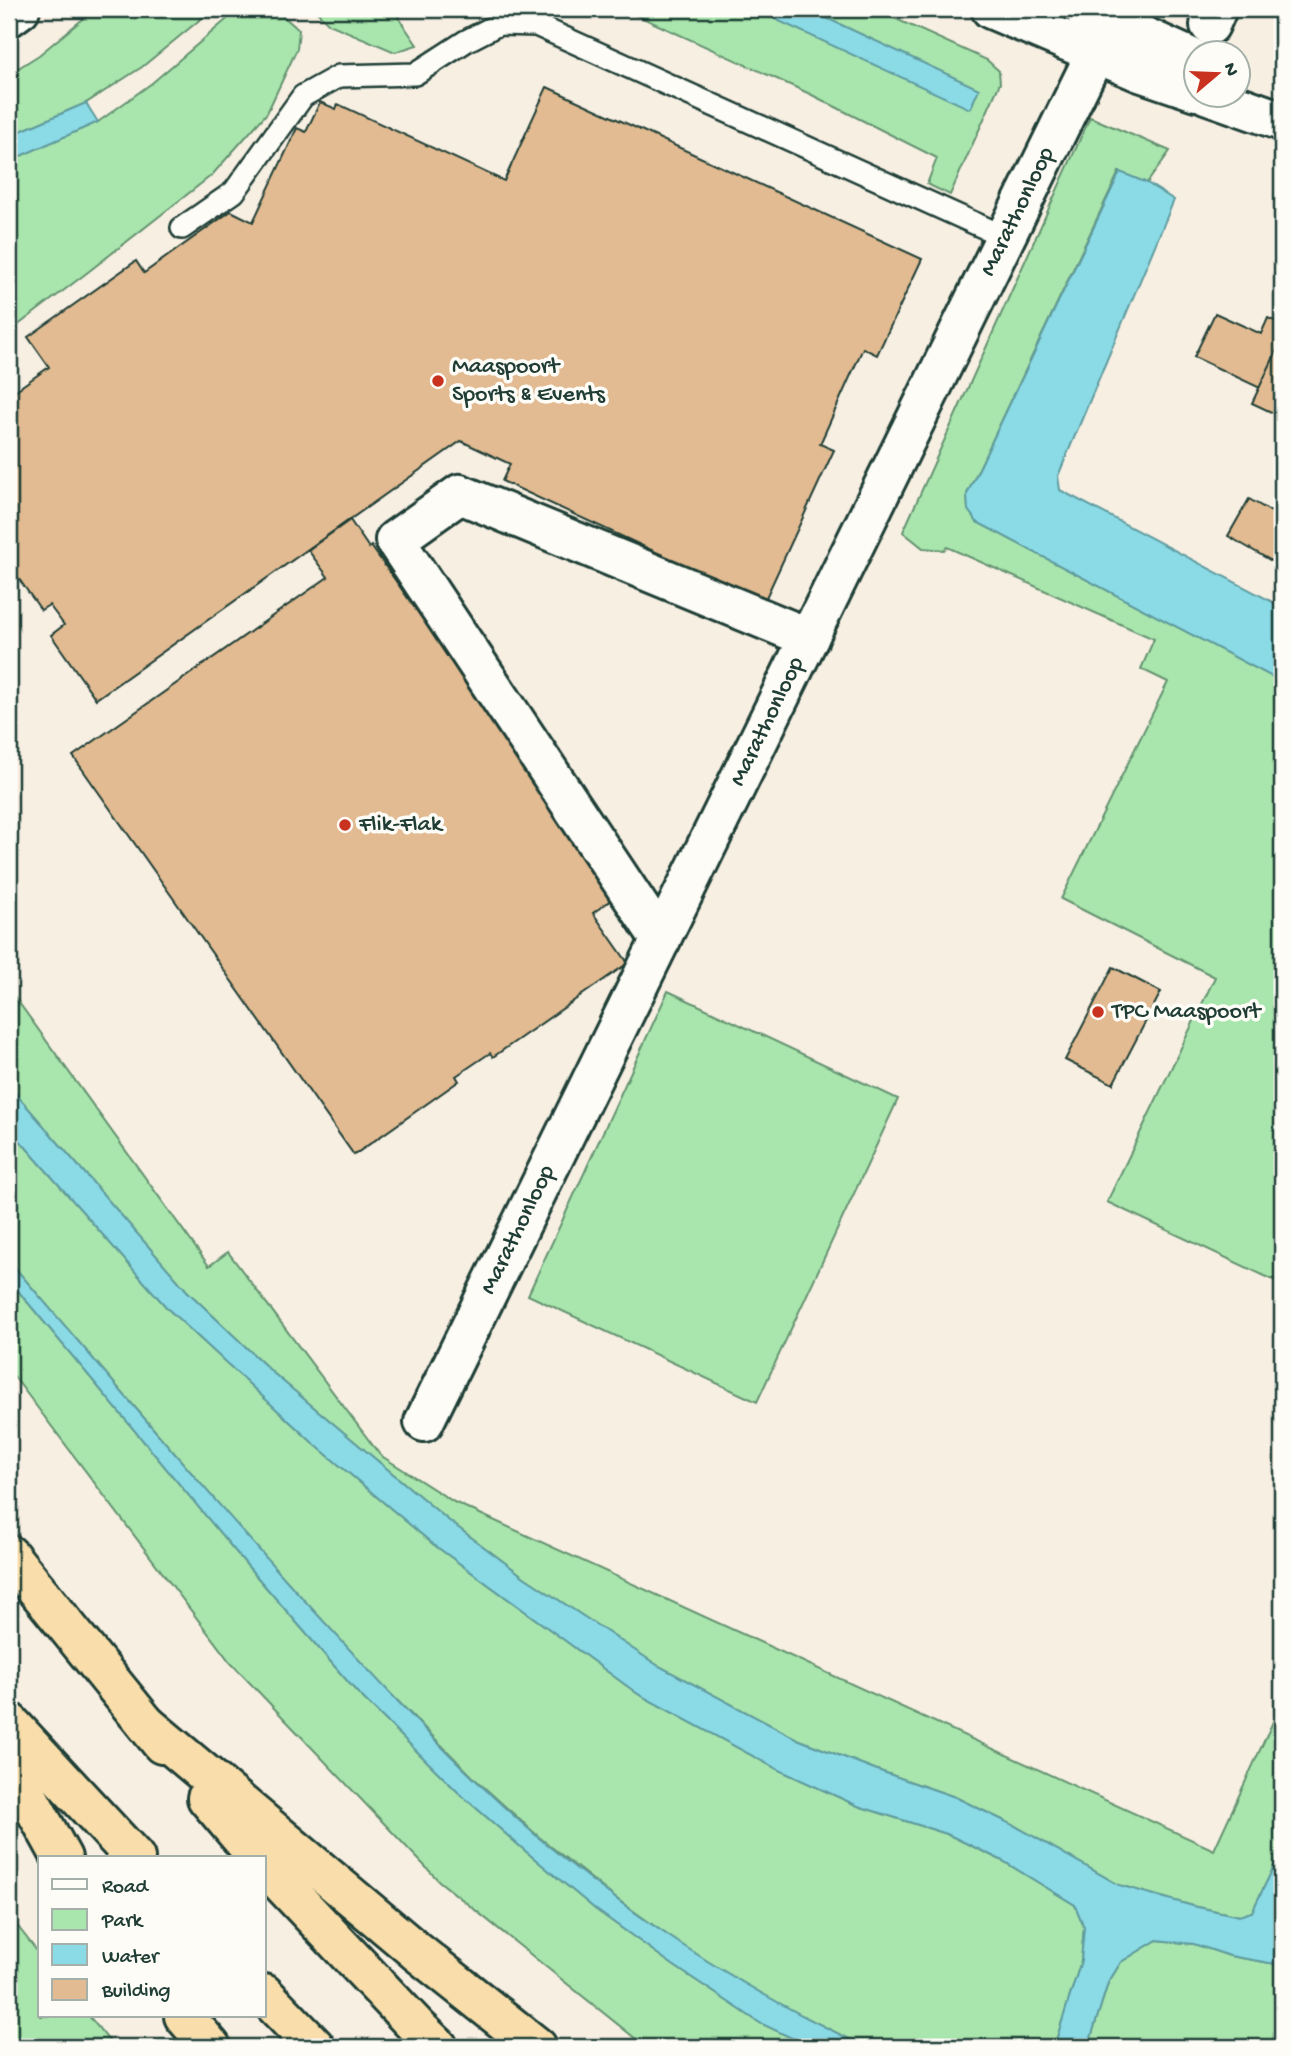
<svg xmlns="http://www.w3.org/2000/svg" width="1291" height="2056" viewBox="0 0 1291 2056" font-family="'Gochi Hand',sans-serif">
<rect width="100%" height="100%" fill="#f8efe3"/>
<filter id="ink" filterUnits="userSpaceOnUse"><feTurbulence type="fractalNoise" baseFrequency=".0143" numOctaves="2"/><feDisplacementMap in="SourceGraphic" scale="14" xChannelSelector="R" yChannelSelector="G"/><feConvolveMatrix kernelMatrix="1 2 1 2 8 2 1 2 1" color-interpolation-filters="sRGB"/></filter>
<g filter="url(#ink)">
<g fill="#a9e6ad" stroke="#649270" stroke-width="2">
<path d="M 95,9 L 213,9 L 142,67 L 86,103 L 9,136 L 9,74 L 39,55 Z"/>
<path d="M 239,9 L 275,9 L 299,30 L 297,49 L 267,113 L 212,175 L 88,272 L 9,332 L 9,161 L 98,122 L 152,83 Z"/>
<path d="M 314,9 L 409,9 L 398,17 L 417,45 L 395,52 L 329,24 Z"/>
<path d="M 623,9 L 753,9 L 971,108 L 978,89 L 807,9 L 874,9 L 987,60 L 999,71 L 1000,83 L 950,195 L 927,184 L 937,158 L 810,94 Z"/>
<path d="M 1090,117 L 1170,151 L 1147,183 L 1119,172 L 967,494 L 968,510 L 977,522 L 1282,682 L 1282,1284 L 1107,1202 L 1215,977 L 1061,899 L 1168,682 L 1141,669 L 1154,639 L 947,547 L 944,550 L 923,548 L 903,532 Z"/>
<path d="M 9,989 L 209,1266 L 228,1252 L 380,1455 L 454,1502 L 1214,1850 L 1282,1702 L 1282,1850 L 1252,1912 L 1240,1916 L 1193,1906 L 1119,1885 L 1015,1826 L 955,1797 L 877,1770 L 797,1739 L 657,1665 L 524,1577 L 448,1520 L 273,1373 L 187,1291 L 9,1086 Z"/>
<path d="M 668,991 L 898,1099 L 757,1402 L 528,1295 Z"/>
<path d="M 9,1128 L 168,1309 L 313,1443 L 433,1544 L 638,1694 L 777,1769 L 858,1806 L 947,1834 L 1003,1861 L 1075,1905 L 1084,1927 L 1081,1961 L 1054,2047 L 865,2047 L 773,2001 L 688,1950 L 614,1897 L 539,1837 L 476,1780 L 375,1678 L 264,1557 L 9,1261 Z"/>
<path d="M 9,1280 L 251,1570 L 356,1691 L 458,1792 L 523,1849 L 595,1909 L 673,1965 L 760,2023 L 811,2047 L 646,2047 L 439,1881 L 230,1662 L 9,1370 Z"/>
<path d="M 9,1915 L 40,1955 L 40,2016 L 89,2016 L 114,2047 L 9,2047 Z"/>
<path d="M 1157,1940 L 1194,1944 L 1230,1956 L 1282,1965 L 1282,2047 L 1088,2047 L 1108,1983 L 1121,1962 Z"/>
</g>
<g fill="#8bdbe7" stroke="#609c9f" stroke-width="2">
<path d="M 753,9 L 807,9 L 979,89 L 970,109 Z"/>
<path d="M 86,103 L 98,122 L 9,161 L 9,136 Z"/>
<path d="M 1120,172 L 1147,183 L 1174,200 L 1058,476 L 1060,490 L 1282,607 L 1282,682 L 977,522 L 968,510 L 967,494 Z"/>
<path d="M 9,1086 L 187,1291 L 273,1373 L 448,1520 L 524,1577 L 657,1665 L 797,1739 L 877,1770 L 955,1797 L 1015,1826 L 1119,1885 L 1193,1906 L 1239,1916 L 1252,1912 L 1282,1850 L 1282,1965 L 1230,1956 L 1194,1944 L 1157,1940 L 1121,1962 L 1108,1983 L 1088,2047 L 1054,2047 L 1081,1961 L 1084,1927 L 1075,1905 L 1003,1861 L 947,1834 L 858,1806 L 777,1769 L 638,1694 L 433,1544 L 313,1443 L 168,1309 L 9,1128 Z"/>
<path d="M 9,1261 C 118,1387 225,1515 339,1638 C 402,1707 468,1777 539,1838 C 638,1922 748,1992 866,2047 L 811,2047 L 760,2023 L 673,1965 L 595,1909 L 523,1849 L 458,1792 L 356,1691 L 251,1570 L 9,1280 Z"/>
</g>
<g fill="#e2bb92" stroke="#1f3d34" stroke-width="2">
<path d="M 547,87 L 922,259 L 877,355 L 863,348 L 820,444 L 834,450 L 764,602 L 502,481 L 510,464 L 461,441 L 96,699 L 51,635 L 64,625 L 49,605 L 41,610 L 9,565 L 9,395 L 49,367 L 28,337 L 136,261 L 144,273 L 231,211 L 253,222 L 297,128 L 306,132 L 320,102 L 336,109 L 338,104 L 504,181 Z"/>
<path d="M 1215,313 L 1261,334 L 1268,318 L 1282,324 L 1282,340 L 1260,388 L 1194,357 Z"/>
<path d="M 1282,340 L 1282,417 L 1252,403 Z"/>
<path d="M 1249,499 L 1282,518 L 1282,567 L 1228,536 Z"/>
<path d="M 350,520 L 369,548 L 371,546 L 618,895 L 593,913 L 628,963 L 493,1057 L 490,1053 L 456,1076 L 459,1081 L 354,1155 L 73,756 L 328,577 L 308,550 Z"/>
<path d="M 1113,967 L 1161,992 L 1113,1084 L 1065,1060 Z"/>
</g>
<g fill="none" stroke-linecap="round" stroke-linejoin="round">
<g stroke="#1f3d34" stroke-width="26">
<path id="lane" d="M 182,228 L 234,192 L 303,96 L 339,76 L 415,74 L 466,41 L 499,24 L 536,25 L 1005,237"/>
</g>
<g stroke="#1f3d34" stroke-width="44">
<g id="street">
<path d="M 1210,25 L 1217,9"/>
<path d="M 661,940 L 395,540 L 460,494 L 809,638"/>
<path id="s1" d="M 424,1422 L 1111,22"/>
</g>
</g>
<g stroke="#1f3d34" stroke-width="44">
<g id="secondary">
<path d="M 991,9 L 1140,72 L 1196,91"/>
<path d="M 1084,9 L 1196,60"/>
<path d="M 9,17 L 20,9"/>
<path d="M 1206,94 L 1282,121"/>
</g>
</g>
<g stroke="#1f3d34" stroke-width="44">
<g id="highway">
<path d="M 9,1555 L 162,1744"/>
<path d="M 9,1722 L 135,1858"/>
<path d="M 147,1725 L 416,1951 L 537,2047"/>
<path d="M 9,1762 L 62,1858"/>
<path d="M 207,1798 L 258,1858"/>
<path d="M 264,1865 L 419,2029 L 438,2047"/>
<path d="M 264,1994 L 315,2047"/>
<path d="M 184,2016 L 211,2047"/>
</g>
</g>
<use href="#lane" stroke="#fdfcf7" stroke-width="21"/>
<use href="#street" stroke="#fdfcf7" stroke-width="38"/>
<use href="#secondary" stroke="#fdfcf7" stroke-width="38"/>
<use href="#highway" stroke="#f9deab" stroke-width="38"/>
</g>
</g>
<g fill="#c8321e" stroke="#fdfcf7" stroke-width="2.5">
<circle cx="438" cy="381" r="7"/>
<circle cx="345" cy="825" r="7"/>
<circle cx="1098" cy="1012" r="7"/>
</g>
<g text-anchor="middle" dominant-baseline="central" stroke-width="7" stroke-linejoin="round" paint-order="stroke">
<g font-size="24" fill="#1f3d34" stroke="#fdfcf7">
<text stroke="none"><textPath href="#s1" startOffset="1348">Marathonloop</textPath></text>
<text stroke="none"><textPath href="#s1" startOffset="780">Marathonloop</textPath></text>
<text stroke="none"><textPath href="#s1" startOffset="214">Marathonloop</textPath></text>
</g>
<g font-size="24" fill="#1f3d34" stroke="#fdfcf7" text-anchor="start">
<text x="452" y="367">Maaspoort<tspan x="452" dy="28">Sports &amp; Events</tspan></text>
<text x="359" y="825">Flik-Flak</text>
<text x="1112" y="1012">TPC Maaspoort</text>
</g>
</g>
<rect width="1291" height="2056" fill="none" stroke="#fdfcf7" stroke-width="35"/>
<rect x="18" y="18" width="1256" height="2021" fill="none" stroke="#1f3d34" stroke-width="2.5" filter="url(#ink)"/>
<rect x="38" y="1856" width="228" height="161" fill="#fdfcf7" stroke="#a4b0a9" stroke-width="2"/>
<rect x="52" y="1879" width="35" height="10" fill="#fdfcf7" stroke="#a4b0a9" stroke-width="2"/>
<text x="102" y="1892" font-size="21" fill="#1f3d34">Road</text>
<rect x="52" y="1909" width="35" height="21" fill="#a9e6ad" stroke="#a4b0a9" stroke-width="2"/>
<text x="102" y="1926" font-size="21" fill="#1f3d34">Park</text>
<rect x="52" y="1944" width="35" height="21" fill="#8bdbe7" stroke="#a4b0a9" stroke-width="2"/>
<text x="102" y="1962" font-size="21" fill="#1f3d34">Water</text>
<rect x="52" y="1979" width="35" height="21" fill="#e2bb92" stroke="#a4b0a9" stroke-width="2"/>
<text x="102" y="1996" font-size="21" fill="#1f3d34">Building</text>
<g transform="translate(1217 74) rotate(71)"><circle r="33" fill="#fdfcf7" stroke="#a4b0a9" stroke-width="2"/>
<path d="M0-5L12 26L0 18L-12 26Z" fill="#c8321e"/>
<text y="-10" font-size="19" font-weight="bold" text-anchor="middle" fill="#1f3d34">N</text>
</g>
</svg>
